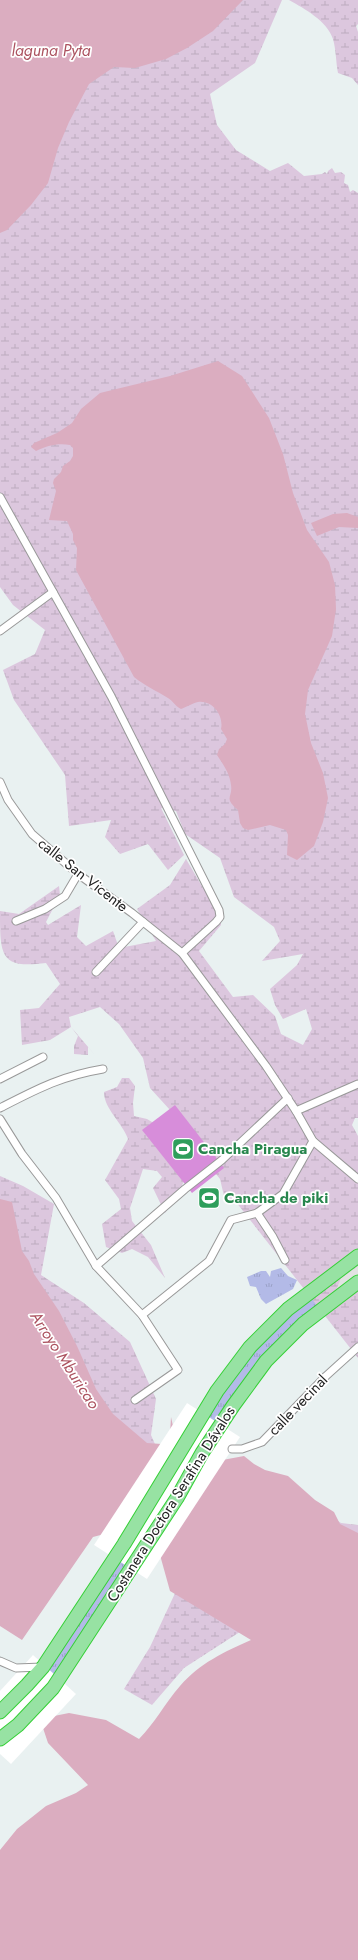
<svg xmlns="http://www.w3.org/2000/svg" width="358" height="1960" viewBox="0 0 358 1960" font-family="Jost,sans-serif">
<defs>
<pattern id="grass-tufts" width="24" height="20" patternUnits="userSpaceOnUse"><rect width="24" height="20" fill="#b3bae7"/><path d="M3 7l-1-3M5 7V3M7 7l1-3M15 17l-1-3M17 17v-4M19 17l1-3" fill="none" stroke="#9aa0c6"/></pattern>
<pattern id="wetland-marsh" width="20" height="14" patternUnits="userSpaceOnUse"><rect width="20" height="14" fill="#dcc7de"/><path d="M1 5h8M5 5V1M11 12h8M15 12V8" fill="none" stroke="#bcabbe"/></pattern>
</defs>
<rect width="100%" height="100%" fill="#e9f1f1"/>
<g fill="url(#grass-tufts)">
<path d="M 281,1268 L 288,1276 L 297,1280 L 293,1289 L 266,1304 L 261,1299 L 256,1287 L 250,1286 L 247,1277 L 261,1271 L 266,1271 L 270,1277 L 271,1271 Z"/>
<path d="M 315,1292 L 334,1292 L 301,1320 L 168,1501 L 214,1405 L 249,1355 Z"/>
<path d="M 157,1495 L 168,1503 L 55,1680 L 33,1685 Z"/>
</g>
<g fill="url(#wetland-marsh)">
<path d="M 0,0 L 282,0 L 255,63 L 210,94 L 217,125 L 236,150 L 270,171 L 288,163 L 304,176 L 322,174 L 325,172 L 327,174 L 328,171 L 332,168 L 335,173 L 341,172 L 345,175 L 344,183 L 348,185 L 350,192 L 353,190 L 358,193 L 358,1118 L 355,1118 L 352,1125 L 358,1136 L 358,1358 L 236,1202 L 224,1196 L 220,1179 L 200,1154 L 190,1132 L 150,1088 L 143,1058 L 119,1024 L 100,1007 L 69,1017 L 71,1027 L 95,1055 L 122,1078 L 129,1078 L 135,1086 L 133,1103 L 134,1116 L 147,1119 L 162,1128 L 186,1176 L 178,1195 L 165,1213 L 153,1188 L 162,1177 L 157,1171 L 143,1169 L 130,1208 L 132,1221 L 151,1245 L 165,1278 L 148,1257 L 132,1249 L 122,1253 L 106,1247 L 102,1224 L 121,1209 L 119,1199 L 105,1180 L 128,1139 C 122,1122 104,1109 104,1092 L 117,1087 L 122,1078 L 95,1055 L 88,1047 L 88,1055 L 74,1054 L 74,1046 L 78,1036 L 71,1027 L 50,1040 L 22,1045 L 20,1010 L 39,1008 L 60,984 L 46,963 C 0,969 0,956 0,911 L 19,914 L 59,886 L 60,895 L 46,922 L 48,925 L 81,905 L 77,937 L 86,946 L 113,931 L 119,948 L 156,941 L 137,909 L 170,885 L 186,859 L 203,888 L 220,904 L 221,925 L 199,951 L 233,997 L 253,995 L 275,1016 L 281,1034 L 303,1045 L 312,1029 L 306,1009 L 283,1019 L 275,1005 L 270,989 L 297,965 L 303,954 L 262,961 L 280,941 L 274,927 L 234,897 L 220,858 L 185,834 L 176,811 L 161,808 L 184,855 L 168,870 L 148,844 L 120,854 L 105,837 L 111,820 L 69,826 L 65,775 L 14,700 L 3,670 L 35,654 L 45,630 L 13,605 L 0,587 Z"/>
<path d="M 289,0 L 358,0 L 358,24 L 356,26 L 358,32 L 358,85 L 352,78 L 338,73 C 336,63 336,49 333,39 C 327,21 305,9 289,0 Z"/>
<path d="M 0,1176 L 23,1186 L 54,1204 L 41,1275 L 84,1303 L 130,1342 L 156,1399 L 151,1435 L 158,1451 L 299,1495 L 341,1523 L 358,1525 L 358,1543 L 336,1570 L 184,1668 L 152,1705 L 124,1689 L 150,1647 L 177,1589 L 182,1530 L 0,1538 Z"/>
</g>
<g fill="#d78dda">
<path d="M 175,1105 L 224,1168 L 192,1193 L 142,1130 Z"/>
<path d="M 209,1188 L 218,1203 L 210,1209 L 201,1193 Z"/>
</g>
<path fill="#e2e2e2" d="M 358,1266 L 358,1276 L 335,1293 L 341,1278 Z"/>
<g fill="#dbadc0">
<path d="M 0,0 L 243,0 L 213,31 L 187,48 L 166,59 L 135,68 L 114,67 L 89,84 L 69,122 L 58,148 L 48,183 L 31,205 L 7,230 L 0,233 Z"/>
<path d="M 218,361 L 242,376 L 269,418 L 283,454 L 293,493 L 307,530 L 329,562 L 335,585 L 336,609 L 332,636 L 308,690 L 305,714 L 311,743 L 323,773 L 328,798 L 323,822 L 314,846 L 297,860 L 287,855 L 288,835 L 286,830 L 270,825 L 248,830 L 243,828 L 240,823 L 238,810 C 223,797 233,798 231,785 C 230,774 223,764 217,755 L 219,749 L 225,744 L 227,739 L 221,729 C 224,716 213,700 198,702 C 193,703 186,707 181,709 C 175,706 173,701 168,698 C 157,691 145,686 134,677 L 76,570 L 77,548 L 73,540 L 73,534 L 67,521 L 49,520 L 56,491 L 53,483 L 54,479 L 61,472 L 63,466 L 70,461 L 73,456 L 73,448 L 70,445 C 57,443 47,446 36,451 L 31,447 L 34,443 L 57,433 L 72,423 L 81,409 L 100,393 L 170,376 Z"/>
<path d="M 347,513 L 358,517 L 358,528 L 339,527 L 317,536 L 311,523 L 333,514 Z"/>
<path d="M 0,1199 L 12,1202 L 22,1251 L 29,1261 L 34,1274 L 59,1311 L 77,1346 L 96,1389 L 113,1414 L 147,1443 L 162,1444 L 170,1434 L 171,1417 L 175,1435 L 119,1530 L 93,1537 L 22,1640 L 0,1626 Z"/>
<path d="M 244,1456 L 254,1464 L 265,1470 L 288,1476 L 315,1500 L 334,1512 L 340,1524 L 358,1533 L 358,1960 L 0,1960 L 0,1850 L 17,1829 L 46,1806 L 76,1793 L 88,1785 L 48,1743 L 42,1725 L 49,1717 L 69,1713 L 106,1720 L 139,1739 C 155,1723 165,1703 180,1686 C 200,1663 224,1652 251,1640 L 170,1591 L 160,1555 L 217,1461 Z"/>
</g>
<g fill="#fff">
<path d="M 187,1403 L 240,1437 L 147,1579 L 94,1545 Z"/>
<path d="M 33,1655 L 76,1694 L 11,1764 L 0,1754 L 0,1691 Z"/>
</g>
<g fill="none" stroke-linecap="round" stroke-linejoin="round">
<g stroke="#999" stroke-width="9">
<g id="street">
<path d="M 0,497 L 111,696 L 219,910 L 220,917 L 216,922 L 182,953"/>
<path d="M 0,631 L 53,592"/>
<path d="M 0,782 L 8,800 L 32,834 L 78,874 L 132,913 L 182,953 L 266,1066 L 296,1111 L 313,1141 L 358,1179"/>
<path d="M 16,921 L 45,909 L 65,896 L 78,874"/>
<path d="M 96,972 L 143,922"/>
<path d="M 0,1079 L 43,1057"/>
<path d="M 0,1108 C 37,1089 61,1076 103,1069"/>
<path d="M 296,1111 L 358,1084"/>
<path d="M 0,1119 L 22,1154 L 56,1198 L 96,1266 L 142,1315 L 178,1370 L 135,1400"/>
<path d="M 257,1213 L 273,1237 L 285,1260"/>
<path d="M 96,1266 L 185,1189 L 222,1160 L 288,1098"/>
<path d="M 142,1315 L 209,1261 L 231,1220 L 257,1213 L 283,1194 L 313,1141"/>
<path d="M 232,1449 L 242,1449 L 262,1442 L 326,1376 L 358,1347"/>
<path d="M 0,1661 L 16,1668 L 42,1667"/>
</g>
</g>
<g stroke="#35d036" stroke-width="15">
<g id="highway">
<path d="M 0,1712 L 27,1685 L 43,1667 L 124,1544 L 217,1391 L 250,1347 L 288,1309 L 358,1256"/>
<path d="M 0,1739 L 18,1725 L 53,1688 L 177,1498 L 202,1453 L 233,1406 L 266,1361 L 303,1324 L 358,1282"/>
</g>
</g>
<use href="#street" stroke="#fff" stroke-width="7"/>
<use href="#highway" stroke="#97e2a3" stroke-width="13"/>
</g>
<defs>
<g id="stadium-square" transform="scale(1.15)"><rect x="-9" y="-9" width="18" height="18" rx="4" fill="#2e9e5b" stroke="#fff"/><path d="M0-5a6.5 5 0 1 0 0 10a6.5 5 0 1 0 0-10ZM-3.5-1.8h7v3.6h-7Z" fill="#fff"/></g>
</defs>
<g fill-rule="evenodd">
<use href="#stadium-square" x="183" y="1149"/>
<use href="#stadium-square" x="209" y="1198"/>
</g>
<g text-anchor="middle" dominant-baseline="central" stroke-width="3.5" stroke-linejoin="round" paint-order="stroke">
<g font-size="15" fill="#222" stroke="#fff">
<text transform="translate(83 875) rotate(38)">calle San Vicente</text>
<text transform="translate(298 1405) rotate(-46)">calle vecinal</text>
<text transform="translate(171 1504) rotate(-58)">Costanera Doctora Serafina Dávalos</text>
</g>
<g font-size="15" font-weight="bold" fill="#27864d" stroke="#fff" text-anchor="start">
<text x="198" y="1149">Cancha Piragua</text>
<text x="224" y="1198">Cancha de piki</text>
</g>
<g font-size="16" font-style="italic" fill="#ac5360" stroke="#fff">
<text x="51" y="50">laguna Pyta</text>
<text transform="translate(65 1360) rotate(57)">Arroyo Mburicao</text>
</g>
</g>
</svg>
